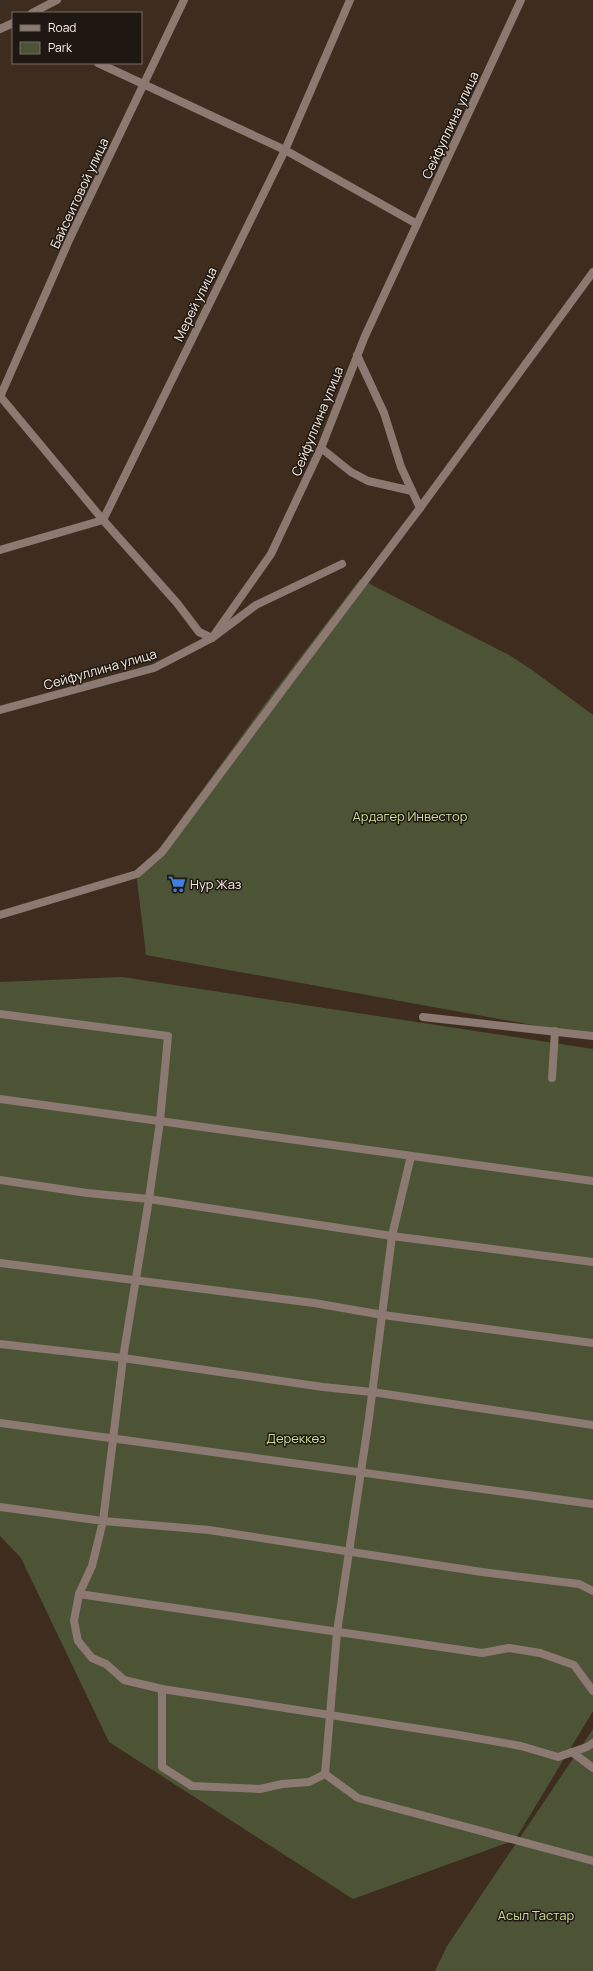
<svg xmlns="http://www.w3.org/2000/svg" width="593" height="1971" viewBox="0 0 593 1971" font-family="Manrope,sans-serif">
<rect width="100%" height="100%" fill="#3e2d1e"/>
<g fill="#4d5435">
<path d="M 360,579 L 509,655 L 532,670 L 593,715 L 593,1036 L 146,955 L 137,879 L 273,693 Z"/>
<path d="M 122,977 L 593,1049 L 593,1711 L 515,1840 L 353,1899 L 109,1742 L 21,1558 L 0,1536 L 0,982 Z"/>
<path d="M 593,1729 L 593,1971 L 435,1971 L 447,1946 Z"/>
</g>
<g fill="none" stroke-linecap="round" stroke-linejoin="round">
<g stroke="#8c7972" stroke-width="8">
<path d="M 32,13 L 57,0"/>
<path d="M 0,29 L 13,23"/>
<path d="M 98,63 L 285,150 L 417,224"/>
<path d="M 357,355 L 384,413 L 401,467 L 420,508"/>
<path d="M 0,396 L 103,520 L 177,603 L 199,632 L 212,638 L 256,605 L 342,564"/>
<path d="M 0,397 L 70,238 L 184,0"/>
<path d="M 321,448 L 351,472 L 368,481 L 412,491"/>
<path d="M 0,550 L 103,520 L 285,150 L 350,0"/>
<path d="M 0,710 L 154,668 L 212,638 L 271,554 L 321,448 L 365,336 L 521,0"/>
<path d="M 0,915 L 137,874 L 162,852 L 290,680 L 420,508 L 593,272"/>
<path d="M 0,1014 L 168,1036 L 160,1121 L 149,1199 L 87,1193 L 0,1180"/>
<path d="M 423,1017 L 593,1036"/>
<path d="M 552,1078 L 555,1031"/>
<path d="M 0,1099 L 593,1181"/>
<path d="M 411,1156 L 392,1236 L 149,1199 L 123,1358 L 103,1521 L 209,1530 L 482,1572 L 579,1584 L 593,1591"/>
<path d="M 0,1263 L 314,1303 L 383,1315 L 593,1343"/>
<path d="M 0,1344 L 123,1358 L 323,1387 L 372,1392 L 593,1425"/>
<path d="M 0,1423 L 593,1504"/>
<path d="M 0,1507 L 103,1521 L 92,1566 L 79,1594 L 74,1621 L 78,1641 L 92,1658 L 106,1664 L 124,1680 L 162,1689 L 162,1767 L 192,1786 L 260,1789 L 282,1784 L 309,1782 L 325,1774"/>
<path d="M 79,1594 L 482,1653 L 509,1648 L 540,1653 L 574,1665 L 593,1691"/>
<path d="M 162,1689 L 459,1735 L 521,1746 L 558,1757 L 587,1747 L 593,1743"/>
<path d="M 572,1752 L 593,1768"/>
<path d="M 325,1774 L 337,1632 L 369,1418 L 392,1236 L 593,1262"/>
<path d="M 325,1774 L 358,1798 L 593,1861"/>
</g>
</g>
<defs>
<g id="supermarket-bare" transform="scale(1.38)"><path d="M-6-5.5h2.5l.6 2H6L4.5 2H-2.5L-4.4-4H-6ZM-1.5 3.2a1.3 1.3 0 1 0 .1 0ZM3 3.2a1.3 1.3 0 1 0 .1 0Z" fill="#3f7fe0" stroke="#1f1711" stroke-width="2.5" paint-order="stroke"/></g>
</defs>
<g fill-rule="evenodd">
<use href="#supermarket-bare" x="177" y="884"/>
</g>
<g text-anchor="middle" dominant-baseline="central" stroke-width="3" stroke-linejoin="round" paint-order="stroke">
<g font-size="13" fill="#faefe6" stroke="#1f1711">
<text transform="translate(450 125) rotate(-65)">Сейфуллина улица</text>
<text transform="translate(79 193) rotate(-65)">Байсеитовой улица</text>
<text transform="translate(195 304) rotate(-64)">Мерей улица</text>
<text transform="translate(317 421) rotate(-68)">Сейфуллина улица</text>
<text transform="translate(100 669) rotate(-16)">Сейфуллина улица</text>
</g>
<g font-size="13" fill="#d1df9d" stroke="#1f1711">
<text x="410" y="816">Ардагер Инвестор</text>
<text x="296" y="1438">Дереккөз</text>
<text x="536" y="1915">Асыл Тастар</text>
</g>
<g font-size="13" fill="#faefe6" stroke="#1f1711" text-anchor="start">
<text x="190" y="884">Нур Жаз</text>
</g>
</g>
<rect x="12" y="12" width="130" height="52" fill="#1f1711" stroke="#776d66"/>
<rect x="20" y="25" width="20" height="6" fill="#8c7972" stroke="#776d66"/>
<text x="48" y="32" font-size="12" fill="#faefe6">Road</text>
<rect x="20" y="42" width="20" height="12" fill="#4d5435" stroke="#776d66"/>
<text x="48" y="52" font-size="12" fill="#faefe6">Park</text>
</svg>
